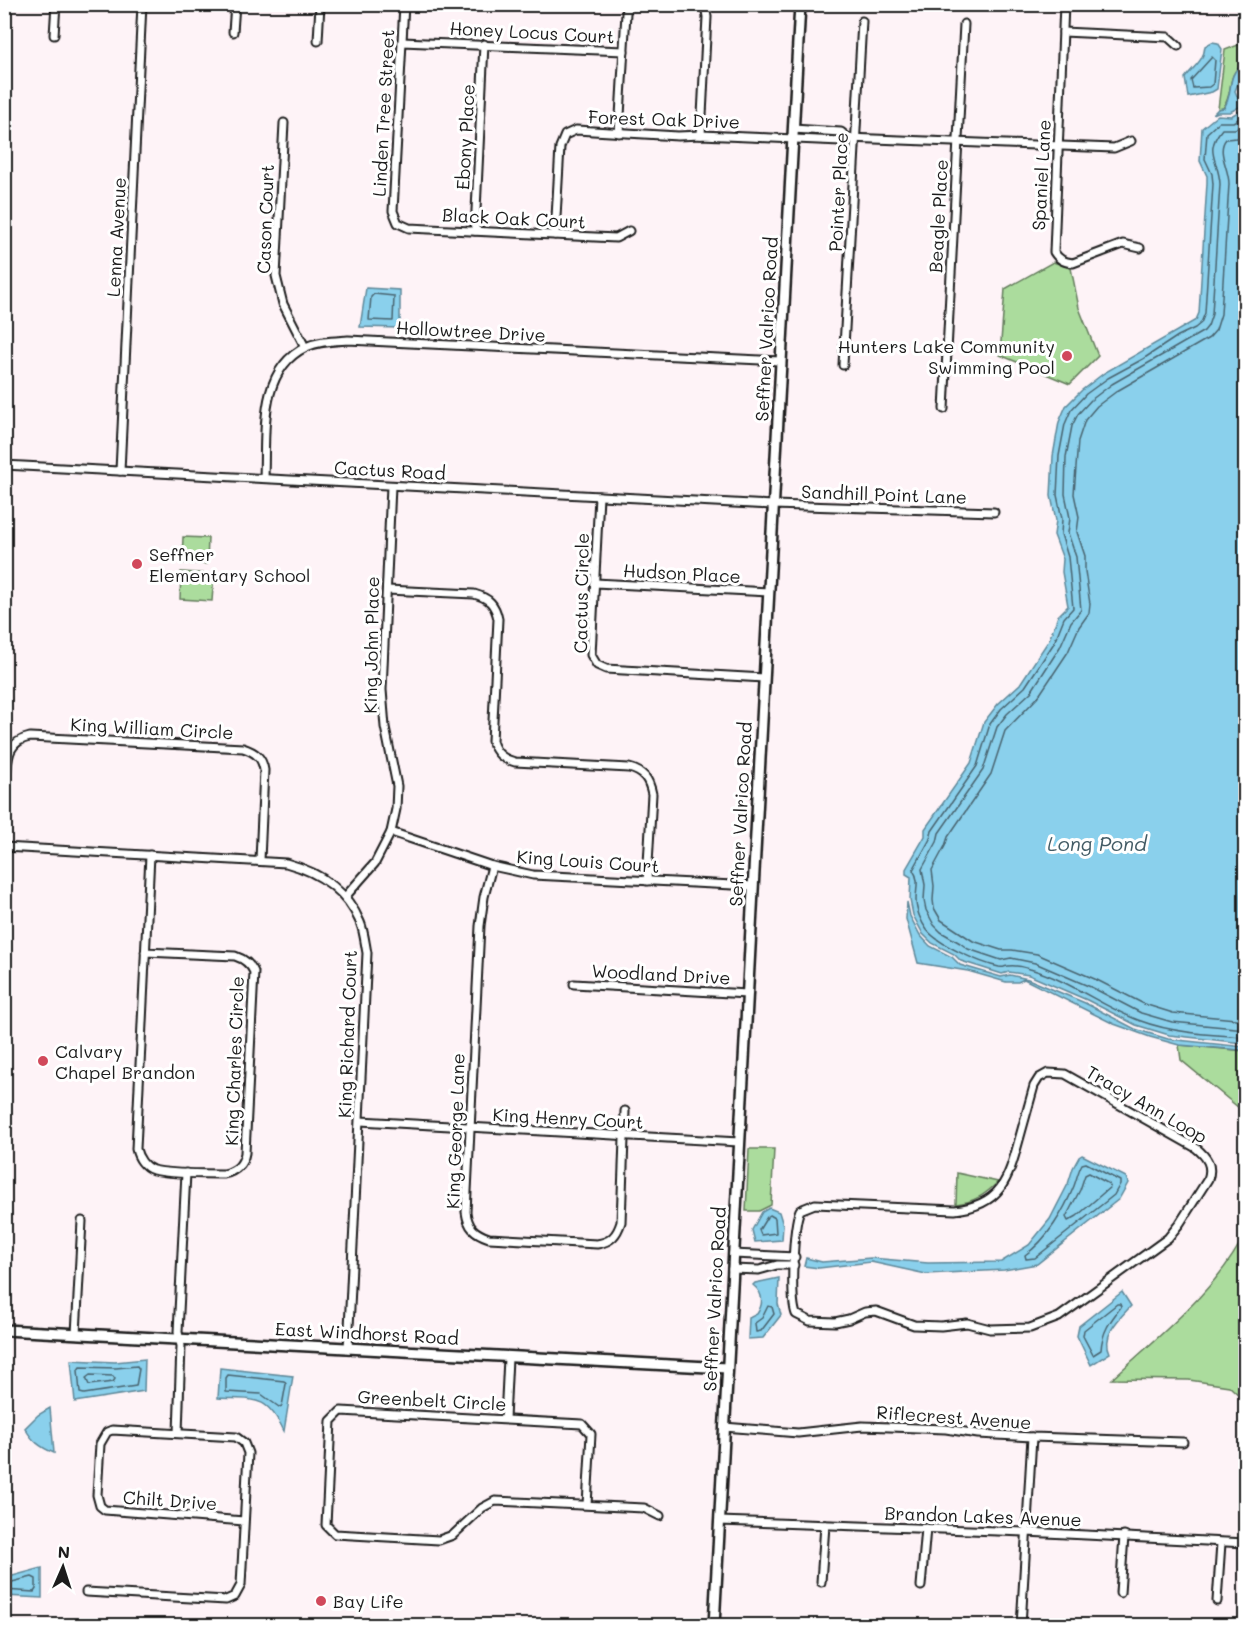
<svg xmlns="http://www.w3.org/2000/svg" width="1250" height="1630" viewBox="0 0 1250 1630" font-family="Mali,sans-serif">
<rect width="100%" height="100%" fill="#fef3f7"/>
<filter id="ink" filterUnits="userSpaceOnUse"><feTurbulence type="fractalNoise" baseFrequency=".0167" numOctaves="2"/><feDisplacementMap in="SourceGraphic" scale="12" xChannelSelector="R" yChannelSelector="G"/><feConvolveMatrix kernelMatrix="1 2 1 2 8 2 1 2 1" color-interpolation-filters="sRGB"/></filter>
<g filter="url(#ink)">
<g fill="#abdc9d" stroke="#647c5c" stroke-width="1.5">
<path d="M 1245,36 L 1245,61 C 1224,77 1235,91 1223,108 L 1218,109 L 1225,50 L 1241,44 Z"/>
<path d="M 1053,262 L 1071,268 L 1079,308 L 1098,356 L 1070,384 L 1000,355 L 1005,289 Z"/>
<path d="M 183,537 L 208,538 L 207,564 L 182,563 Z"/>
<path d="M 181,572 L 214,574 L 212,601 L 180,599 Z"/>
<path d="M 1179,1045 L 1245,1051 L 1245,1113 L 1181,1060 Z"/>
<path d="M 749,1149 L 774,1149 L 771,1205 L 759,1211 L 746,1211 Z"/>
<path d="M 957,1173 L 998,1182 C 985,1195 974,1202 956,1204 Z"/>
<path d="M 1245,1233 L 1245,1471 L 1241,1442 L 1242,1398 L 1229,1386 L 1189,1380 L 1112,1379 C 1156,1338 1220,1288 1245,1233 Z"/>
</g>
<g fill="#8ad0ec" stroke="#5e8899" stroke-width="1.5">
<path d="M 1212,42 L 1218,43 L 1222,49 L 1217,89 L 1212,92 L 1188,97 L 1185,78 C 1194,66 1204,61 1205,46 Z"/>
<path d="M 1245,61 L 1245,79 L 1239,81 L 1235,91 L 1238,98 L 1245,96 L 1245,104 L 1230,112 L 1218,112 L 1213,114 L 1218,109 L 1224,108 C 1235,91 1224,77 1245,61 Z"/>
<path d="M 1245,108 L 1246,1042 L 1243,1043 L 1169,1035 L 1136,1025 L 1087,1000 L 1029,975 L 1009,972 L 1002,974 L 961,961 L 954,954 L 932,943 L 923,934 L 913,915 L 910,900 L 911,877 L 906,874 L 906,869 L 925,836 L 925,829 L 971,763 L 984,722 L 998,704 L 1020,684 L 1049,640 L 1058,616 L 1068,606 L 1062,572 L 1063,559 L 1054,535 L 1056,520 L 1051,496 L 1053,456 L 1059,422 L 1066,406 L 1082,390 L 1104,373 L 1196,320 L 1199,313 L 1207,183 L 1207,176 L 1200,161 L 1202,128 L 1218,115 L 1231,116 Z"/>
<path d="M 366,288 L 400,290 L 400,328 L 360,327 Z"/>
<path d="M 907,902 L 910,916 L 920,935 L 930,946 L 952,957 L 960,965 L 1001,977 L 1010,975 L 1028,979 L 1085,1003 L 1135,1029 L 1168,1039 L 1245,1047 L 1241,1050 L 1179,1045 L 1150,1037 L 1114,1024 L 1024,979 L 1018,982 L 1006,982 L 968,971 L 918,963 L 906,919 Z"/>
<path d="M 1082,1155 L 1126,1177 L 1128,1183 L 1119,1199 L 1037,1264 L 1004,1270 L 926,1274 L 871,1262 L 819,1268 L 804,1266 L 806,1258 L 822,1262 L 871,1258 L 928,1263 L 1001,1262 L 1029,1245 L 1050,1219 L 1068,1184 L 1073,1168 L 1079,1157 Z"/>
<path d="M 769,1208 L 779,1212 L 783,1225 L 782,1240 L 755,1242 L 752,1230 L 762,1212 Z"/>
<path d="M 779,1278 L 778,1304 L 781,1315 L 763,1338 L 748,1339 L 749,1318 L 757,1314 C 764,1303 763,1293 753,1285 L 755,1283 Z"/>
<path d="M 1122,1292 L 1131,1306 C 1120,1318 1101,1335 1110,1353 L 1091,1365 L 1077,1336 L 1079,1326 Z"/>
<path d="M 145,1359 L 144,1391 L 75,1402 L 71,1360 L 115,1362 Z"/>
<path d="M 220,1368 L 293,1376 L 284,1431 C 266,1394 255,1400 218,1398 Z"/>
<path d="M 50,1408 L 54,1453 C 40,1447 32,1441 25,1428 L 38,1415 Z"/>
<path d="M 42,1568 L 42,1598 L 5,1596 L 5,1578 Z"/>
</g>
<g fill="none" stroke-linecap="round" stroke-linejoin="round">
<g stroke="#48646f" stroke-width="1.5">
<path d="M 1212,57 L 1215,60 L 1213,84 L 1209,87 L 1193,88 L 1191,80 Z"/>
<path d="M 1246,115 L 1233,122 L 1219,122 L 1207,133 L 1205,159 L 1212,174 L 1213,184 L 1205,313 L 1201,323 L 1195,328 L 1178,336 L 1143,359 L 1108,378 L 1086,394 L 1071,410 L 1065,424 L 1059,456 L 1057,495 L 1062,519 L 1061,534 L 1068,557 L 1073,608 L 1064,618 L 1054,643 L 1025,687 L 1001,709 L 990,724 L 977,766 L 932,831 L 930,839 L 913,870 C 920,880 916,888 916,900 C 916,910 921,922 927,930 C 939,945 980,963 999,967 C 1006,968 1001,967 1008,966 C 1014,965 1024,967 1030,969 C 1069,980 1101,1006 1138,1020 C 1172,1033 1210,1035 1246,1037"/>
<path d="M 1246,123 L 1235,129 L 1222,129 C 1203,152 1219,160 1220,184 L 1212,314 L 1208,326 L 1204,331 L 1112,384 L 1091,400 L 1078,414 L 1072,426 L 1066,457 L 1065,494 L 1070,518 L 1068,533 L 1076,557 L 1081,610 L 1071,622 L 1060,647 L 1031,692 L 1007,714 L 997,727 L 983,770 L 939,833 L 937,842 L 922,869 L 925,885 L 924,900 L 926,910 L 934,925 L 941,932 L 960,943 L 968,949 L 1001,960 L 1011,958 L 1035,963 L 1093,988 L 1141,1013 L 1172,1022 L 1246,1029"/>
<path d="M 1246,134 L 1237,138 L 1226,139 C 1216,151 1229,168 1229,184 L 1221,314 L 1216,330 L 1209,338 L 1117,391 L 1097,406 L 1085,420 L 1078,441 L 1074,494 L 1079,517 L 1077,532 L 1085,556 L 1085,571 L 1090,604 L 1089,613 L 1079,627 L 1068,652 L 1038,697 L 1005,731 L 991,774 L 948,837 L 945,846 L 932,870 L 934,886 L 933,900 L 934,908 L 941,920 L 973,941 L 1001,950 L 1012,950 L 1037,954 L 1097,980 L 1144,1004 L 1173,1013 L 1246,1020"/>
<path d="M 374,294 L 394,296 L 393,321 L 369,320 L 371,297 Z"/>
<path d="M 1086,1163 L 1120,1181 L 1120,1184 L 1114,1195 L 1035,1258 L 1026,1259 L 1025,1255 C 1047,1240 1064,1211 1074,1186 C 1077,1178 1078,1171 1082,1164 Z"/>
<path d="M 1089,1173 L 1109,1184 L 1110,1187 L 1077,1216 L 1068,1221 L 1066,1217 L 1080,1190 L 1085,1175 Z"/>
<path d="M 770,1215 L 775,1218 L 776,1233 L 761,1235 L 759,1230 L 767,1217 Z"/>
<path d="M 1117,1304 L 1120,1304 L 1121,1307 C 1110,1321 1102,1332 1101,1350 L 1093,1355 L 1083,1336 L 1084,1330 Z"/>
<path d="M 768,1306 L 772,1307 L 774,1314 L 761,1331 L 756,1332 L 755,1323 L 762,1318 Z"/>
<path d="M 137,1366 L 139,1369 L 136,1386 L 84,1394 L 80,1393 L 78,1370 L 80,1367 L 116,1368 Z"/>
<path d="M 90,1375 L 113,1376 L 115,1379 L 113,1382 L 89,1385 L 86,1378 Z"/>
<path d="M 228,1375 L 284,1381 L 286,1384 L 282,1406 L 279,1407 L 261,1394 L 226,1392 L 226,1378 Z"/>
<path d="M 4,1584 L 32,1577 L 36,1579 L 36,1589 L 34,1592 L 4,1590"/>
</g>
<g stroke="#1c1c1c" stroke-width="11">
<g id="street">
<path d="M 404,4 L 393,211 L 398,223 L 409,228 L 616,238 L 629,231"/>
<path d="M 701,4 L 706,11 L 707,17 L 701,135"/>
<path d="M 1064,4 L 1054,252 C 1059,260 1064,262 1073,263 L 1123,244 L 1140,248"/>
<path d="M 233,32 L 235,4"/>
<path d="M 1063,32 L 1168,37 L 1178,46"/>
<path d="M 54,35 L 56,4"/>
<path d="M 318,41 L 320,4"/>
<path d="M 402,42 L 624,51"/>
<path d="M 284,123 L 276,276 L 283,304 L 305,347"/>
<path d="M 793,129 L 841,132 L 848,138"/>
<path d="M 619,133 L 626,13 L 628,4"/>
<path d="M 475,231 L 484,44"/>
<path d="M 555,235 L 560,147 L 565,135 L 576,130 L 678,136 L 701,135 L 841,141 L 848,138 L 1114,148 L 1131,141"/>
<path d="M 843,365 L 862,21"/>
<path d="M 944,409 L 964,24"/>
<path d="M 4,465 L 773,505 L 994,512"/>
<path d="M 120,471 L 142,4"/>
<path d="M 264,477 C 266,433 258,370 306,347 C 319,341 334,341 348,340 L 780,361"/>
<path d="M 599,496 L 591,655 L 597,665 L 606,669 L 764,678"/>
<path d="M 595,583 L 769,592"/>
<path d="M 387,590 L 474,594 C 489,598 495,604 498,619 L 492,741 C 496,754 503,759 515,762 L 629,768 C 644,772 649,779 652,794 L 647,881"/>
<path d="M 4,818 C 6,802 4,763 11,750 C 15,742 21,739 30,737 L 243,748 C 255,752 262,757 264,770 L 260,860"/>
<path d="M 391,832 L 492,866 L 533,875 L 753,886"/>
<path d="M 4,847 L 286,863 C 319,872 346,889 360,922 C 364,931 365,943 367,953 L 348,1349"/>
<path d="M 492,866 L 484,897 L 480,926 L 466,1212 C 468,1227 474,1233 489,1238 L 597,1244 C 611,1242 617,1235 621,1222 L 625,1111"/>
<path d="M 345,897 L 375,863 L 391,832 L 396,809 L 397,786 L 385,727 L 382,690 L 391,486"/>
<path d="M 145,952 L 235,956 C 244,959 250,963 254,972 L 245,1153 C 243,1165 236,1171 224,1174 C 203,1173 174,1175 153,1170 C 144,1167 138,1158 136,1149 L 150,855"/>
<path d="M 574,984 L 747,994"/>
<path d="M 1048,1073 L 1065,1074 L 1196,1148 C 1207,1157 1213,1166 1208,1179 L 1180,1223 L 1168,1238 L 1059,1317 L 1030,1328 L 990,1329 L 967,1323 L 941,1326 L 914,1325 L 876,1311 L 865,1312 L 849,1319 L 835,1322 L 810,1321 L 796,1314 C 790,1298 793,1226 800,1210 L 815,1204 L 955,1210 C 1001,1205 1008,1180 1019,1140 C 1024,1122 1029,1104 1034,1086 L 1039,1078 Z"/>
<path d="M 360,1121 L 739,1142"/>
<path d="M 733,1254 L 795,1257"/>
<path d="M 732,1269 L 759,1270 L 777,1265 L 794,1265"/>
<path d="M 76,1334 L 82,1221"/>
<path d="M 505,1419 L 508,1358"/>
<path d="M 724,1427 L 798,1433 L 862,1426 L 946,1429 L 978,1434 L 1032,1437 L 1183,1442"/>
<path d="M 178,1433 L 181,1346 L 178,1332 L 186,1173"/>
<path d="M 587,1505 L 591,1434 L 582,1424 L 341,1411 L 331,1421 L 326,1525 L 335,1534 L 439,1540 L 453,1535 L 482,1508 L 495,1501 L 644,1508 L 660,1516"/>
<path d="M 719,1521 L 1026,1532 L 1246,1543"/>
<path d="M 821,1582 L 825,1525"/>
<path d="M 921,1586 L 926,1528"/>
<path d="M 86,1592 L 226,1600 L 235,1596 L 241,1585 L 248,1453 L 244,1443 L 236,1437 L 112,1430 L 107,1432 L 100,1444 L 97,1495 L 100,1506 L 105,1510 L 244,1521"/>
<path d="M 1120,1593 L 1124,1536"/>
<path d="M 1217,1601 L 1221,1543"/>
<path d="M 410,1626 L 419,1626"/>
<path d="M 1021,1626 L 1032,1437"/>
</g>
</g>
<g stroke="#1c1c1c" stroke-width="14">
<g id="secondary">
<path d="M 4,1330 L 727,1368"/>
<path d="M 714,1626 L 800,4"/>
</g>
</g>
<use href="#street" stroke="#fff" stroke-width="7"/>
<use href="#secondary" stroke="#fff" stroke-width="9"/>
</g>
</g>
<g fill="#d1495b" stroke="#fff" stroke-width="2">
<circle cx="1067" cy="356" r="6"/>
<circle cx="137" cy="564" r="6"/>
<circle cx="43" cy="1061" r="6"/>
<circle cx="321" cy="1601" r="6"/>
</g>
<g text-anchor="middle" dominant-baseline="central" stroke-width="6" stroke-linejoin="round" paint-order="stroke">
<g font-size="18" fill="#1c1c1c" stroke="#fff">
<text transform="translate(532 32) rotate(3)">Honey Locus Court</text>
<text transform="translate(383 113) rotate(-87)">Linden Tree Street</text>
<text transform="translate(664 119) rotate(2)">Forest Oak Drive</text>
<text transform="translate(465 137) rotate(-87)">Ebony Place</text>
<text transform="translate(1041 175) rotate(-87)">Spaniel Lane</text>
<text transform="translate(838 192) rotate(-87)">Pointer Place</text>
<text transform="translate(938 216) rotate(-87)">Beagle Place</text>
<text transform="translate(514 218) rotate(3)">Black Oak Court</text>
<text transform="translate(265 219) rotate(-88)">Cason Court</text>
<text transform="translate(116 237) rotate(-87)">Lenna Avenue</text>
<text transform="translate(766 329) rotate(-87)">Seffner Valrico Road</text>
<text transform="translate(471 331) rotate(3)">Hollowtree Drive</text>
<text transform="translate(390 470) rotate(3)">Cactus Road</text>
<text transform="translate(884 494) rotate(2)">Sandhill Point Lane</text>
<text transform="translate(682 573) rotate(3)">Hudson Place</text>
<text transform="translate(581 593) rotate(-89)">Cactus Circle</text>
<text transform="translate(371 645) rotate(-89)">King John Place</text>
<text transform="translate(152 728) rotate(3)">King William Circle</text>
<text transform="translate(740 814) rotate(-87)">Seffner Valrico Road</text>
<text transform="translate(588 861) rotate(4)">King Louis Court</text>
<text transform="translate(661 974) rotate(3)">Woodland Drive</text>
<text transform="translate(347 1034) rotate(-88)">King Richard Court</text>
<text transform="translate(234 1061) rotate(-88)">King Charles Circle</text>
<text transform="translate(1147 1104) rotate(30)">Tracy Ann Loop</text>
<text transform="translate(568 1118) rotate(3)">King Henry Court</text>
<text transform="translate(455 1131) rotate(-88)">King George Lane</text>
<text transform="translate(714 1299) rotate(-87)">Seffner Valrico Road</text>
<text transform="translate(367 1333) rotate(3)">East Windhorst Road</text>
<text transform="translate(432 1400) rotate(3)">Greenbelt Circle</text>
<text transform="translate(954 1417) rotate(4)">Riflecrest Avenue</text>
<text transform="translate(170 1500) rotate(4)">Chilt Drive</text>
<text transform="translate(983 1516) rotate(2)">Brandon Lakes Avenue</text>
</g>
<g font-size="18" fill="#1c1c1c" stroke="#fff" text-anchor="start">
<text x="1055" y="346" text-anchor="end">Hunters Lake Community<tspan x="1055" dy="21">Swimming Pool</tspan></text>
<text x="149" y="554">Seffner<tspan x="149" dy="21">Elementary School</tspan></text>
<text x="55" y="1051">Calvary<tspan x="55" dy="21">Chapel Brandon</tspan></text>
<text x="333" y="1601">Bay Life</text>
</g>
<g font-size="20" font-style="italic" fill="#425b65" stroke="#fff">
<text x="1097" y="843">Long Pond</text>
</g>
</g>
<rect width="1250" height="1630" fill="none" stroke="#fff" stroke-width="24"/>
<rect x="12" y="12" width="1226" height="1606" fill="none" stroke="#1c1c1c" stroke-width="2" filter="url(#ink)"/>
<g transform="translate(63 1567) rotate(3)" stroke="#ffffff" stroke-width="4.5" paint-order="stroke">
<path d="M0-4.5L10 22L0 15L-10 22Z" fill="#1c1c1c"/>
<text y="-9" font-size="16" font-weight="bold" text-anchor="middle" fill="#1c1c1c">N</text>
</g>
</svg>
